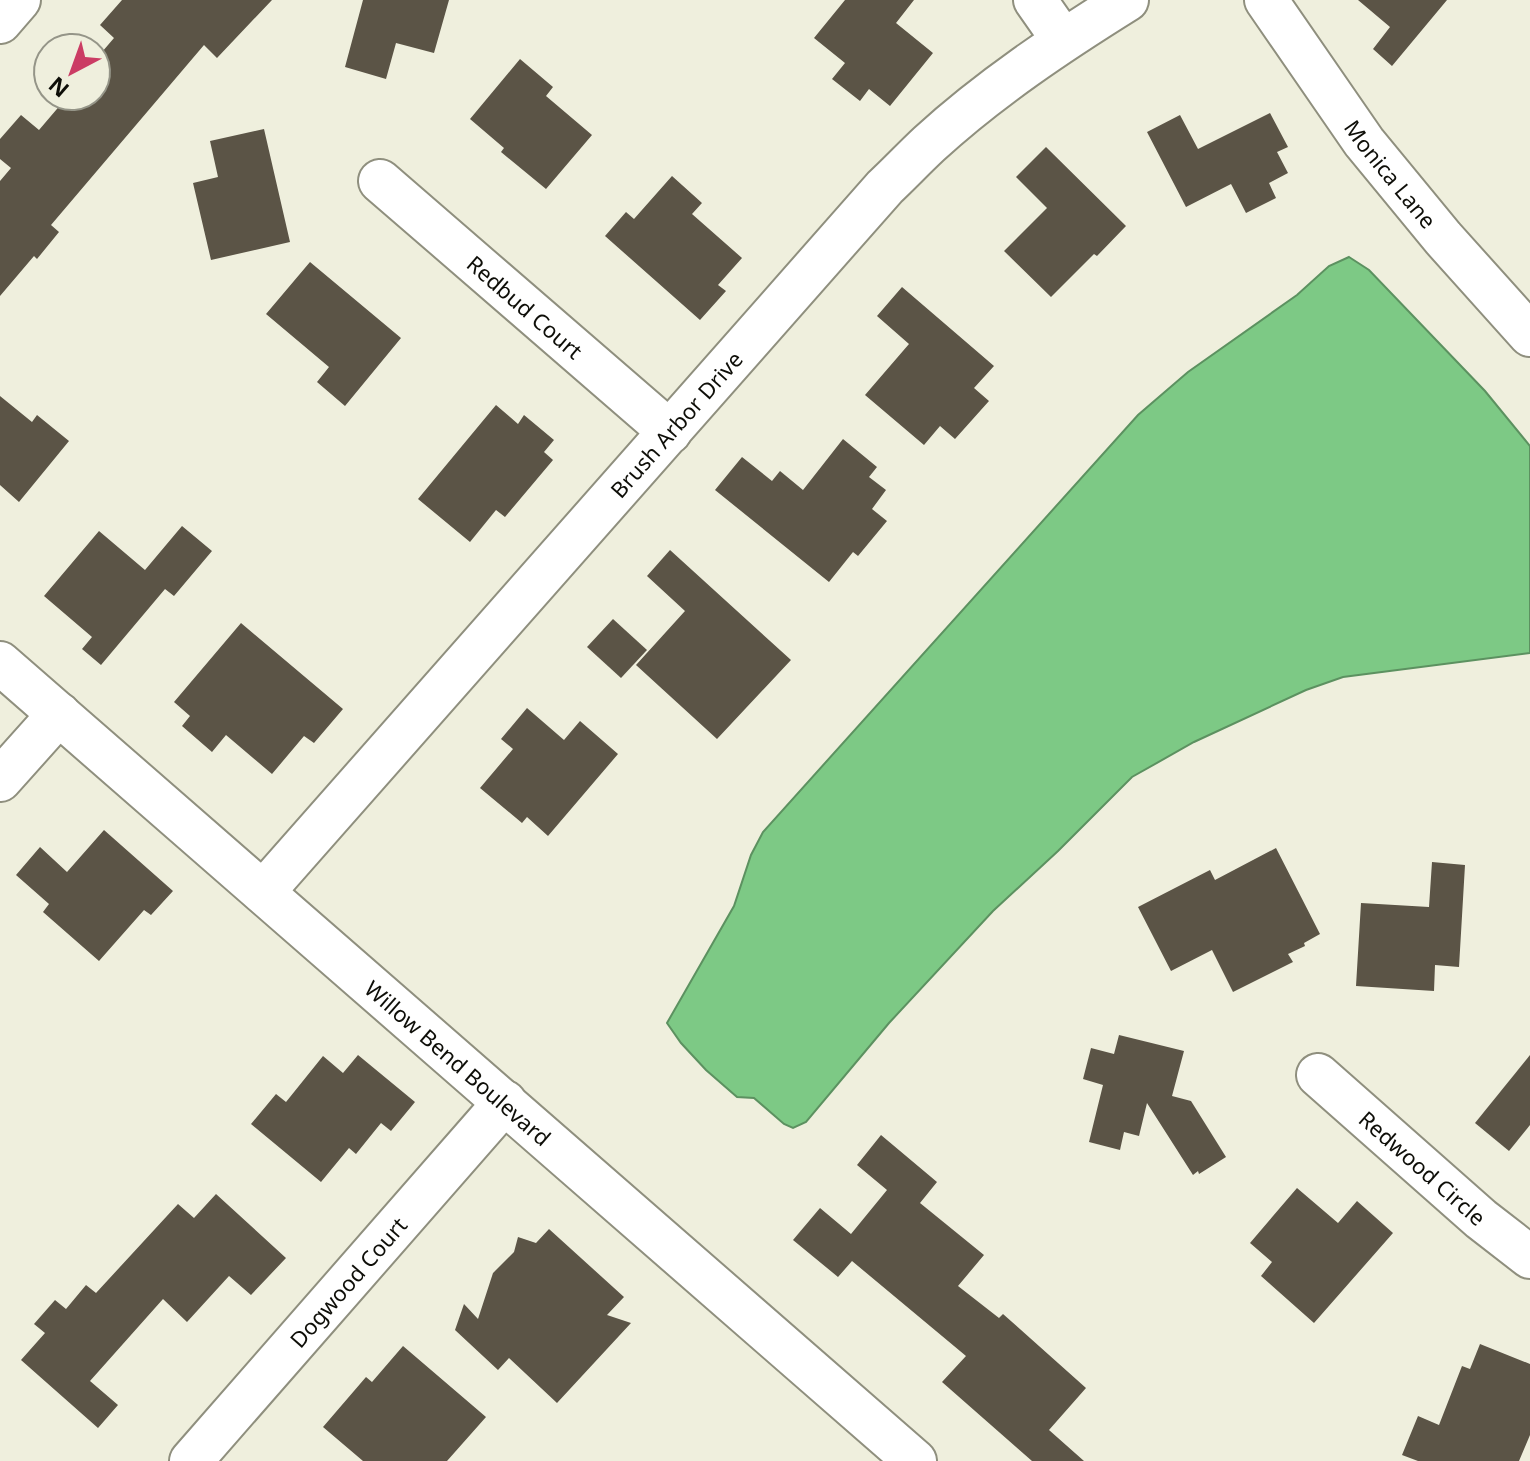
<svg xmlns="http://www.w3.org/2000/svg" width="1530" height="1461" viewBox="0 0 1530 1461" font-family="'Noto Sans',sans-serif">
<rect width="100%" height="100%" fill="#efefdd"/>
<path fill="#7dc985" stroke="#5c9160" stroke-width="2" d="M 1349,257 L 1369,270 L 1485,391 L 1530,446 L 1530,653 L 1343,677 L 1306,690 L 1194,742 L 1132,777 L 1058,851 L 993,911 L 889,1023 L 806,1122 L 793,1128 L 784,1124 L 754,1098 L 737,1097 L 706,1070 L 681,1043 L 667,1023 L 734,906 L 751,855 L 763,832 L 1138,415 L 1188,372 L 1297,295 L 1329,266 Z"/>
<g fill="#5b5446">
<path d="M 122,0 L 272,0 L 217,58 L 204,45 L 51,225 L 59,232 L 37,259 L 34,256 L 0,296 L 0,181 L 11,168 L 0,159 L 0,139 L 21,115 L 39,130 L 68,96 L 96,96 L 96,59 L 114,38 L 100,25 Z"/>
<path d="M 363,0 L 449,0 L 434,53 L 396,43 L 386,79 L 345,67 Z"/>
<path d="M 845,0 L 914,0 L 896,23 L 933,53 L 890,106 L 869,89 L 860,101 L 832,79 L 845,63 L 814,38 Z"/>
<path d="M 1358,0 L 1447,0 L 1392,66 L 1373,49 L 1390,27 Z"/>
<path d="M 520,59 L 553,87 L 546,96 L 592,135 L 546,189 L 501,152 L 504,148 L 470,119 Z"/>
<path d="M 1270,113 L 1288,147 L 1277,152 L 1288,173 L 1269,183 L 1276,198 L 1246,213 L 1231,184 L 1186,207 L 1147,132 L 1180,115 L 1198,149 Z"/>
<path d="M 264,129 L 290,242 L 211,260 L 193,183 L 218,177 L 210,141 Z"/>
<path d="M 1046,147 L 1126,226 L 1097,256 L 1094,254 L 1051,297 L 1004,251 L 1047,208 L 1016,177 Z"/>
<path d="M 672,176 L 702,203 L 692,214 L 742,258 L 718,285 L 726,291 L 700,320 L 605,236 L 626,212 L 634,219 Z"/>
<path d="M 310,262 L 401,338 L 345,406 L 317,382 L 329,367 L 266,314 Z"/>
<path d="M 902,287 L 994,366 L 974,388 L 989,401 L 955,439 L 940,426 L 924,445 L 865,395 L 909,344 L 877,316 Z"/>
<path d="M 0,396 L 32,422 L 37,415 L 69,441 L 19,502 L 0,485 Z"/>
<path d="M 496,405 L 518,424 L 524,415 L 554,440 L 544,452 L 553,460 L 505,517 L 496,510 L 470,542 L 418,499 Z"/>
<path d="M 843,439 L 877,467 L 869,477 L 886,490 L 872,509 L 887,521 L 858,556 L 853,552 L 829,582 L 715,490 L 742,457 L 772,481 L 780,471 L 803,490 Z"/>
<path d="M 182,526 L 212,551 L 174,596 L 165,589 L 101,665 L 82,649 L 92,637 L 44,596 L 99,531 L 145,570 Z"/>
<path d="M 670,550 L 791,660 L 717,739 L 636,665 L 685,611 L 647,576 Z"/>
<path d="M 613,619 L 647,650 L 621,678 L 587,647 Z"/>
<path d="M 241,623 L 343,709 L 314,743 L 304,736 L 272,774 L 226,735 L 212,752 L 182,726 L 190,716 L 174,702 Z"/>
<path d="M 527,708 L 564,740 L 580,721 L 618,754 L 548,836 L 527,817 L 522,823 L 480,788 L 513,749 L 501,739 Z"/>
<path d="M 104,830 L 173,891 L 151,915 L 144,910 L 99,961 L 43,912 L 49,904 L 16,875 L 40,847 L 67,872 Z"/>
<path d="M 1276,848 L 1320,934 L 1304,943 L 1305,946 L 1288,954 L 1293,962 L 1233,992 L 1212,950 L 1171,971 L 1138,907 L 1210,870 L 1215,880 Z"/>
<path d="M 1432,862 L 1465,865 L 1459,967 L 1435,965 L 1434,991 L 1356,986 L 1361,903 L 1429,907 Z"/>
<path d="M 1119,1035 L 1184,1051 L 1172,1096 L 1191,1101 L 1226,1157 L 1199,1174 L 1198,1171 L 1193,1175 L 1147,1103 L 1139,1136 L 1124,1132 L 1120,1150 L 1089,1142 L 1103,1085 L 1083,1079 L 1091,1048 L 1114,1054 Z"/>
<path d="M 358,1055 L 415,1102 L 391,1131 L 381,1123 L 356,1154 L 349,1148 L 321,1182 L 251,1124 L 276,1094 L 286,1102 L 323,1056 L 343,1073 Z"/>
<path d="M 1530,1055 L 1530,1125 L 1509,1151 L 1475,1123 Z"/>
<path d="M 881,1135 L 937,1182 L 920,1203 L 984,1255 L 958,1286 L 999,1318 L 1003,1314 L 1086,1388 L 1049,1430 L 1084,1461 L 1032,1461 L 942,1382 L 966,1356 L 852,1261 L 838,1277 L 793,1240 L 820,1208 L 851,1234 L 887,1190 L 857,1165 Z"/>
<path d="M 1297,1188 L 1338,1223 L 1357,1201 L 1393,1233 L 1314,1323 L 1261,1276 L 1272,1262 L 1250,1243 Z"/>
<path d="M 216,1194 L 286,1258 L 251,1295 L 229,1276 L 187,1322 L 163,1299 L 90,1381 L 118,1405 L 98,1428 L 21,1360 L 45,1333 L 34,1324 L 55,1300 L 66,1309 L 86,1285 L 96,1293 L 178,1204 L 194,1218 Z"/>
<path d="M 549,1229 L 624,1297 L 607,1315 L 631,1323 L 557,1403 L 509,1358 L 498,1370 L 455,1330 L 464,1304 L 478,1319 L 493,1273 L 514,1252 L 518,1237 L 536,1243 Z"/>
<path d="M 1480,1344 L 1530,1364 L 1530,1435 L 1519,1461 L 1418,1461 L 1402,1455 L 1418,1416 L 1439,1425 L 1462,1366 L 1470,1369 Z"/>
<path d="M 403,1346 L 486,1417 L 447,1461 L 363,1461 L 323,1427 L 366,1377 L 372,1382 Z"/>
</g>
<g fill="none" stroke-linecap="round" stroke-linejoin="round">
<g stroke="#8f8f7e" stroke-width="46">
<g id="minor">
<path d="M 1035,0 L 1063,40"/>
<path id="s1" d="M 1266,0 L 1364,142 L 1443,238 L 1530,335"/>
<path d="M 0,22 L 19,0"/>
<path id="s2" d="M 380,181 L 670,432"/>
<path id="s3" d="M 0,663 L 915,1461"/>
<path d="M 0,780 L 59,714"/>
<path id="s4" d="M 263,892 L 885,187 C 900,173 914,158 929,144 C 989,89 1058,43 1127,0"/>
<path id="s5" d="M 1318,1075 L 1481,1219 L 1530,1257"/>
<path id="s6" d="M 191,1461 L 505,1102"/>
</g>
</g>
<use href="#minor" stroke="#fff" stroke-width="42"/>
</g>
<g text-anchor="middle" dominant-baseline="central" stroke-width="8" stroke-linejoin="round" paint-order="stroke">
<g font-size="22" fill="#0e0e08" stroke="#efefdd">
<text stroke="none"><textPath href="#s1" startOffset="214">Monica Lane</textPath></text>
<text stroke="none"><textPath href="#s2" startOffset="192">Redbud Court</textPath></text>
<text stroke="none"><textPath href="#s4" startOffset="624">Brush Arbor Drive</textPath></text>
<text stroke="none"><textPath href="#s3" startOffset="608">Willow Bend Boulevard</textPath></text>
<text stroke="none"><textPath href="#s5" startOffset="140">Redwood Circle</textPath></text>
<text stroke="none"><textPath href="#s6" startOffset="238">Dogwood Court</textPath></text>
</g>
</g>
<g transform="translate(72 72) rotate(221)"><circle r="38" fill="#efefdd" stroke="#959588" stroke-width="2"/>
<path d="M0-6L14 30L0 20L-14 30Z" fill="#cb3c64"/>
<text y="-12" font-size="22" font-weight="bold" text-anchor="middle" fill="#0e0e08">N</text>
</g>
</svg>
